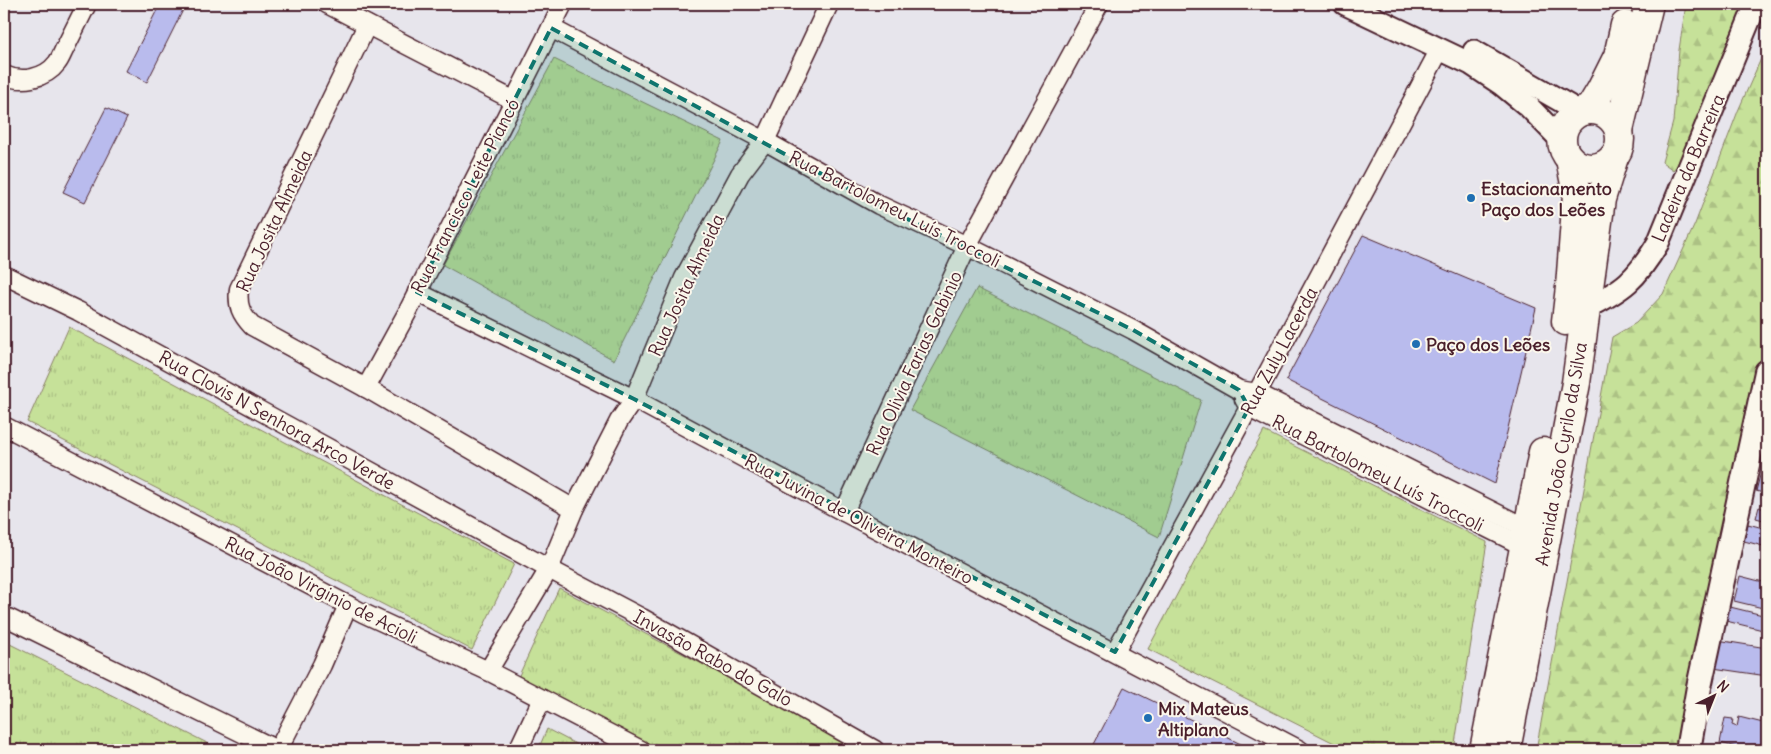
<svg xmlns="http://www.w3.org/2000/svg" width="1771" height="754" viewBox="0 0 1771 754" font-family="Delius,sans-serif">
<defs>
<pattern id="grass-tufts" width="24" height="20" patternUnits="userSpaceOnUse" patternTransform="scale(1.25)"><rect width="24" height="20" fill="#c6e199"/><path d="M3 7l-1-3M5 7V3M7 7l1-3M15 17l-1-3M17 17v-4M19 17l1-3" fill="none" stroke="#acc184"/></pattern>
<pattern id="forest-firs" width="22" height="20" patternUnits="userSpaceOnUse" patternTransform="scale(1.25)"><rect width="22" height="20" fill="#c6e199"/><path d="M5 1l3.5 6h-7zM16 11l3.5 6h-7z" fill="#acc184"/></pattern>
</defs>
<rect width="100%" height="100%" fill="#e7e5ec"/>
<filter id="ink" filterUnits="userSpaceOnUse"><feTurbulence type="fractalNoise" baseFrequency=".02" numOctaves="2"/><feDisplacementMap in="SourceGraphic" scale="10" xChannelSelector="R" yChannelSelector="G"/><feConvolveMatrix kernelMatrix="1 2 1 2 8 2 1 2 1" color-interpolation-filters="sRGB"/></filter>
<g filter="url(#ink)">
<g fill="url(#grass-tufts)" stroke="#888062">
<path d="M 554,59 L 723,141 L 614,360 L 443,265 Z"/>
<path d="M 977,288 L 1201,400 L 1159,537 L 910,410 Z"/>
<path d="M 69,327 L 514,564 L 472,650 L 27,422 Z"/>
<path d="M 1264,431 L 1487,542 L 1454,750 L 1348,750 L 1148,649 Z"/>
<path d="M 559,588 L 864,750 L 650,750 L 516,682 Z"/>
<path d="M 4,641 L 221,750 L 4,750 Z"/>
<path d="M 547,729 L 587,750 L 538,750 Z"/>
</g>
<g fill="url(#forest-firs)" stroke="#888062">
<path d="M 1686,4 L 1750,4 L 1701,138 L 1673,170 L 1662,162 L 1673,122 L 1679,50 Z"/>
<path d="M 1767,45 L 1767,345 L 1707,595 L 1680,750 L 1536,750 L 1612,337 L 1636,323 L 1663,294 L 1695,224 L 1738,111 Z"/>
</g>
<g fill="#b9bbed" stroke="#4a1f2b">
<path d="M 160,4 L 186,4 L 147,82 L 126,71 Z"/>
<path d="M 106,108 L 127,118 L 85,202 L 63,192 Z"/>
<path d="M 1363,235 L 1536,308 L 1495,484 L 1286,380 Z"/>
<path d="M 1767,449 L 1767,494 L 1756,491 Z"/>
<path d="M 1767,500 L 1767,521 L 1756,518 L 1759,507 L 1764,509 Z"/>
<path d="M 1748,524 L 1767,529 L 1767,547 L 1744,541 Z"/>
<path d="M 1740,576 L 1767,583 L 1767,609 L 1734,601 Z"/>
<path d="M 1726,606 L 1767,616 L 1767,631 L 1722,620 Z"/>
<path d="M 1717,640 L 1767,648 L 1767,676 L 1713,668 Z"/>
<path d="M 1124,687 L 1251,749 L 1253,750 L 1091,750 Z"/>
<path d="M 1739,717 L 1767,724 L 1767,750 L 1749,750 L 1720,743 L 1725,718 L 1733,719 L 1732,725 L 1737,727 Z"/>
</g>
<g fill="none" stroke-linecap="round" stroke-linejoin="round">
<g stroke="#4a1f2b" stroke-width="21">
<g id="minor">
<path d="M 327,4 L 513,100"/>
<path d="M 367,25 L 239,289 C 237,306 241,314 252,326 L 366,388 L 574,509"/>
<path d="M 551,28 L 765,141 L 879,205 L 967,246 L 1133,330 L 1239,390 L 1257,393 L 1528,529"/>
<path d="M 4,75 C 21,83 45,79 57,63 C 61,58 63,51 66,46 C 73,32 80,18 87,4"/>
<path d="M 4,275 L 78,311 L 549,569 L 642,618 L 875,750"/>
<path d="M 417,292 L 634,399 L 844,512 L 1300,750"/>
<path d="M 366,388 L 407,313 L 563,4"/>
<path d="M 1244,399 L 1249,408 L 1525,547"/>
<path d="M 4,426 L 363,613 L 488,671 L 641,750"/>
<path d="M 844,512 L 967,246 L 1099,4"/>
<path d="M 4,616 L 277,750"/>
<path d="M 1115,652 L 1257,393 L 1440,49"/>
<path d="M 488,671 L 549,569 L 574,509 L 619,421 L 634,399 L 684,278 L 740,174 L 765,141 L 829,4"/>
<path d="M 278,750 L 322,665 L 348,605"/>
<path d="M 518,750 L 542,699"/>
</g>
</g>
<g stroke="#4a1f2b" stroke-width="25">
<g id="tertiary">
<path d="M 1345,4 L 1471,64 L 1501,84 L 1529,107 L 1563,142"/>
<path d="M 1474,51 L 1580,112"/>
<path d="M 1587,308 C 1624,289 1636,280 1658,243 L 1756,4"/>
</g>
</g>
<g stroke="#4a1f2b" stroke-width="28">
<path id="secondary" d="M 1688,750 L 1699,687 L 1767,372"/>
</g>
<g stroke="#4a1f2b" stroke-width="31">
<g id="primary">
<path d="M 1589,110 L 1601,90 L 1618,56 L 1625,25"/>
<circle cx="1591" cy="139" r="29"/>
<path d="M 1619,130 L 1649,4"/>
<path d="M 1566,321 L 1570,287 L 1577,194 L 1570,159"/>
<path d="M 1484,750 L 1543,452"/>
<path d="M 1506,750 L 1576,383 L 1601,199 L 1614,157"/>
</g>
</g>
<use href="#minor" stroke="#fbf7ec" stroke-width="18"/>
<use href="#tertiary" stroke="#fbf7ec" stroke-width="21"/>
<use href="#secondary" stroke="#fbf7ec" stroke-width="24"/>
<use href="#primary" stroke="#fbf7ec" stroke-width="28"/>
</g>
</g>
<path fill="#0f766e" fill-opacity="0.2" stroke="#0f766e" stroke-width="4" stroke-dasharray="10 6" stroke-linejoin="round" d="M 551,28 L 879,205 L 1133,330 L 1239,390 L 1249,408 L 1115,652 L 634,399 L 417,292 Z"/>
<g fill="#1f6fb2" stroke="#fbf7ec" stroke-width="2">
<circle cx="1471" cy="198" r="5"/>
<circle cx="1416" cy="344" r="5"/>
<circle cx="1148" cy="718" r="5"/>
</g>
<g text-anchor="middle" dominant-baseline="central" stroke-width="4" stroke-linejoin="round" paint-order="stroke">
<g font-size="18" fill="#4a1f2b" stroke="#fbf7ec">
<text transform="translate(1688 168) rotate(-67)">Ladeira da Barreira</text>
<text transform="translate(465 196) rotate(-63)">Rua Francisco Leite Piancó</text>
<text transform="translate(895 209) rotate(27)">Rua Bartolomeu Luís Troccoli</text>
<text transform="translate(274 221) rotate(-65)">Rua Josita Almeida</text>
<text transform="translate(686 285) rotate(-65)">Rua Josita Almeida</text>
<text transform="translate(1279 351) rotate(-62)">Rua Zuly Lacerda</text>
<text transform="translate(914 363) rotate(-65)">Rua Olivia Farias Gabinio</text>
<text transform="translate(277 420) rotate(29)">Rua Clovis N Senhora Arco Verde</text>
<text transform="translate(1561 454) rotate(-80)">Avenida João Cyrilo da Silva</text>
<text transform="translate(1378 473) rotate(27)">Rua Bartolomeu Luís Troccoli</text>
<text transform="translate(859 519) rotate(28)">Rua Juvina de Oliveira Monteiro</text>
<text transform="translate(321 590) rotate(27)">Rua João Virginio de Acioli</text>
<text transform="translate(713 658) rotate(29)">Invasão Rabo do Galo</text>
</g>
<g font-size="18" font-weight="bold" fill="#4a1f2b" stroke="#fbf7ec" text-anchor="start">
<text x="1481" y="188">Estacionamento<tspan x="1481" dy="21">Paço dos Leões</tspan></text>
<text x="1426" y="344">Paço dos Leões</text>
<text x="1158" y="708">Mix Mateus<tspan x="1158" dy="21">Altiplano</tspan></text>
</g>
</g>
<rect width="1771" height="754" fill="none" stroke="#fbf7ec" stroke-width="20"/>
<rect x="10" y="10" width="1751" height="734" fill="none" stroke="#4a1f2b" stroke-width="2" filter="url(#ink)"/>
<g transform="translate(1714 696) rotate(43)" stroke="#fbf7ec" stroke-width="4" paint-order="stroke">
<path d="M0-4L9 19L0 12L-9 19Z" fill="#4a1f2b"/>
<text y="-8" font-size="14" font-weight="bold" text-anchor="middle" fill="#4a1f2b">N</text>
</g>
</svg>
